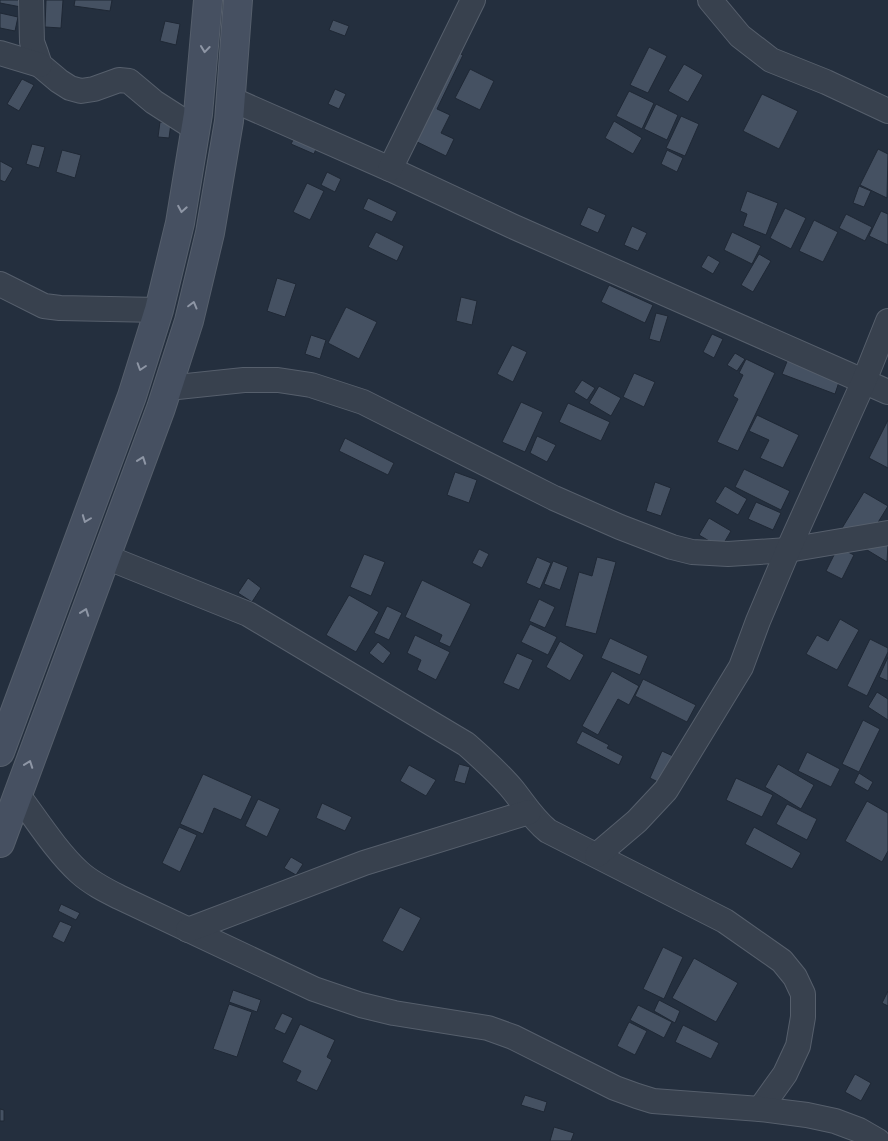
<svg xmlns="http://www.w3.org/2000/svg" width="888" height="1141" viewBox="0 0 888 1141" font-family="Helvetica,sans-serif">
<rect width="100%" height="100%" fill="#242f3e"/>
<g fill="#455162" stroke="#1f2835">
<path d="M 0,0 L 22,0 L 21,7 L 0,3 Z"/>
<path d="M 46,0 L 63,0 L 61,28 L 45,27 Z"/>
<path d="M 75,0 L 112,0 L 110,11 L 74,6 Z"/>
<path d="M 0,13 L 18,17 L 15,31 L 0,28 Z"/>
<path d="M 333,20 L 349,26 L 345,36 L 329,30 Z"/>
<path d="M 165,21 L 180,24 L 176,45 L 160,41 Z"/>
<path d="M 445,47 L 463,55 L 437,109 L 450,115 L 441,133 L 454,139 L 446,156 L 403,135 Z"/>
<path d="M 649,47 L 667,56 L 648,93 L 630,85 Z"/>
<path d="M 684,64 L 703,75 L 688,102 L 668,91 Z"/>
<path d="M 470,69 L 494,81 L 480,110 L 455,98 Z"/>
<path d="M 22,79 L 34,85 L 19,111 L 7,104 Z"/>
<path d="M 335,89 L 346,94 L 339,109 L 328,104 Z"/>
<path d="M 629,91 L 654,103 L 642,129 L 616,116 Z"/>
<path d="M 762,94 L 798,111 L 779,149 L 743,131 Z"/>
<path d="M 656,104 L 678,115 L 667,140 L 644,129 Z"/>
<path d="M 681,116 L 699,124 L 685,156 L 666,148 Z"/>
<path d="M 614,121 L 642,138 L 633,154 L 605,138 Z"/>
<path d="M 160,122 L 171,123 L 169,138 L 158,137 Z"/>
<path d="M 296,134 L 318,144 L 314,154 L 291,144 Z"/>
<path d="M 32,144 L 45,147 L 39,168 L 26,164 Z"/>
<path d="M 878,149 L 888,154 L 887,198 L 860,185 Z"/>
<path d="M 62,150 L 81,155 L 75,178 L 56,172 Z"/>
<path d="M 667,150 L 683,158 L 677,172 L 661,164 Z"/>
<path d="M 0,161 L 13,168 L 5,182 L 0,180 Z"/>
<path d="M 327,172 L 341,179 L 335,192 L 321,185 Z"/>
<path d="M 307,183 L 324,191 L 310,220 L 293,212 Z"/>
<path d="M 859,186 L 871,191 L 864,207 L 853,203 Z"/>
<path d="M 747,191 L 778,203 L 766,235 L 743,226 L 747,214 L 740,211 Z"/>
<path d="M 368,198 L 397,212 L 392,222 L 363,209 Z"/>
<path d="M 588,207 L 606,215 L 598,233 L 580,225 Z"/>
<path d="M 785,208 L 806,218 L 791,249 L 770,238 Z"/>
<path d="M 881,211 L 888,214 L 888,245 L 869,236 Z"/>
<path d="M 846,214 L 872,227 L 865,241 L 839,228 Z"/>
<path d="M 814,220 L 838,232 L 823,262 L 799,251 Z"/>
<path d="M 632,226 L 647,233 L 638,251 L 624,245 Z"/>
<path d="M 376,232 L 404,246 L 397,261 L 368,247 Z"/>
<path d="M 732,232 L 761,246 L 752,264 L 724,250 Z"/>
<path d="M 759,254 L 771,261 L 753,292 L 741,285 Z"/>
<path d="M 708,255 L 720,262 L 713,274 L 701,267 Z"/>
<path d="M 277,278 L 296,284 L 285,317 L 267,311 Z"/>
<path d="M 609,285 L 653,305 L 645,323 L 601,302 Z"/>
<path d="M 461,297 L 477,301 L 472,325 L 456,321 Z"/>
<path d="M 346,307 L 377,322 L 359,359 L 328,343 Z"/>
<path d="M 656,313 L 668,316 L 660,342 L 649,339 Z"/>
<path d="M 712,334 L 723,339 L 714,358 L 703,352 Z"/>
<path d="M 311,335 L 326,340 L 320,359 L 305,354 Z"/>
<path d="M 512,345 L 527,352 L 513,382 L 497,374 Z"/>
<path d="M 735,353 L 745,359 L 737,371 L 727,365 Z"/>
<path d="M 746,359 L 775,373 L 738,451 L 717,442 L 738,399 L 733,396 L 743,375 L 739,373 Z"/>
<path d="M 788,359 L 840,379 L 835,394 L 782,374 Z"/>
<path d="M 634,373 L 655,382 L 644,407 L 623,397 Z"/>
<path d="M 582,380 L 595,388 L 587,400 L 574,392 Z"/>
<path d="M 599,386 L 621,398 L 611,416 L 589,403 Z"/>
<path d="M 521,402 L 543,412 L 525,452 L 502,442 Z"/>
<path d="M 568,403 L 610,422 L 601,441 L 559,422 Z"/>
<path d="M 757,415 L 799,435 L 783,468 L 760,458 L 769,440 L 749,431 Z"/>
<path d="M 888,420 L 888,468 L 869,458 Z"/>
<path d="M 537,436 L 556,445 L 547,462 L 530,453 Z"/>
<path d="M 345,438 L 394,463 L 388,475 L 339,451 Z"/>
<path d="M 744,469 L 790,491 L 781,510 L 735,487 Z"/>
<path d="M 455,472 L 477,480 L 469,503 L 447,495 Z"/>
<path d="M 655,482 L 671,488 L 661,516 L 646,511 Z"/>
<path d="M 725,486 L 747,499 L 738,515 L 715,502 Z"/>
<path d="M 864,492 L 888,506 L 871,534 L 888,544 L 887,562 L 839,533 Z"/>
<path d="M 756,502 L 781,513 L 773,530 L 748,519 Z"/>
<path d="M 709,518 L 731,531 L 721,548 L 699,535 Z"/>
<path d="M 838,547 L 854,555 L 842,579 L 826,571 Z"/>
<path d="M 479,549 L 489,554 L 482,568 L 472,563 Z"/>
<path d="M 364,554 L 385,562 L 371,596 L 350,587 Z"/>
<path d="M 537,557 L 551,563 L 540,589 L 526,583 Z"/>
<path d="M 597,557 L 616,562 L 596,634 L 565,626 L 579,572 L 592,576 Z"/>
<path d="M 553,561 L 568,567 L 560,590 L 544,584 Z"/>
<path d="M 248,578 L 261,588 L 252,602 L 238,593 Z"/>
<path d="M 422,580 L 471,604 L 450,647 L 439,642 L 442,635 L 405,617 Z"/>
<path d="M 349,595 L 379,612 L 356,652 L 326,635 Z"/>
<path d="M 539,599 L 555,607 L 545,628 L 529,621 Z"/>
<path d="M 387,606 L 402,613 L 389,640 L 374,633 Z"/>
<path d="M 840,619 L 859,630 L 837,670 L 806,654 L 817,635 L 828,641 Z"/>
<path d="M 530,624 L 557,637 L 548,655 L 521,642 Z"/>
<path d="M 415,635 L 450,652 L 436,680 L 417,670 L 421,660 L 407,653 Z"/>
<path d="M 610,638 L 648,656 L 640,675 L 601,658 Z"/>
<path d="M 870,639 L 888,648 L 888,652 L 867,696 L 847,686 Z"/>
<path d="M 560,641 L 584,655 L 570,681 L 546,667 Z"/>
<path d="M 378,642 L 391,653 L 383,664 L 369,653 Z"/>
<path d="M 517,653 L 533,660 L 519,690 L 503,683 Z"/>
<path d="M 888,657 L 888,681 L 879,677 Z"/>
<path d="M 612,671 L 639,686 L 629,705 L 618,699 L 598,735 L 582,726 Z"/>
<path d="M 643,679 L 696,705 L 687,722 L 635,696 Z"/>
<path d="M 877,692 L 888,699 L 888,720 L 868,707 Z"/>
<path d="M 863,720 L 880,729 L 859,772 L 842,764 Z"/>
<path d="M 582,731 L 609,745 L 607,748 L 623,756 L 619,765 L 576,743 Z"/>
<path d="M 662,751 L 673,756 L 660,783 L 650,778 Z"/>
<path d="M 807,752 L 840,769 L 831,787 L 798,771 Z"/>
<path d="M 459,764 L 470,767 L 465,784 L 454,781 Z"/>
<path d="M 778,764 L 814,785 L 801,809 L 765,787 Z"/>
<path d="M 409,765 L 436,780 L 426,796 L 400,781 Z"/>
<path d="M 859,773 L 873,782 L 868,791 L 854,783 Z"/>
<path d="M 203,774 L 252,796 L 241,820 L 214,808 L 203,834 L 180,824 Z"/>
<path d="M 736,778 L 773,795 L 762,817 L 726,800 Z"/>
<path d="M 258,799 L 280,809 L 267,837 L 245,826 Z"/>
<path d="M 867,801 L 888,813 L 888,851 L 882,862 L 845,841 Z"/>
<path d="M 322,803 L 352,817 L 345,831 L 316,818 Z"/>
<path d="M 787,804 L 817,819 L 807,840 L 776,824 Z"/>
<path d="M 179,827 L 197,835 L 180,872 L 162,863 Z"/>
<path d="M 754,827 L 801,853 L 792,869 L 745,844 Z"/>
<path d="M 291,857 L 303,864 L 296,875 L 284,868 Z"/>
<path d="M 61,904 L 80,913 L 76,920 L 58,911 Z"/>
<path d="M 400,907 L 421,918 L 403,952 L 382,941 Z"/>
<path d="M 60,921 L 72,926 L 64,943 L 52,937 Z"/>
<path d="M 663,947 L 683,957 L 664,999 L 643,989 Z"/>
<path d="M 694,958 L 738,983 L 716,1022 L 672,998 Z"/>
<path d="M 233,990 L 261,1000 L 257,1012 L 229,1002 Z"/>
<path d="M 888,991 L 888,1006 L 882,1003 Z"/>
<path d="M 659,1000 L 680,1011 L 675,1023 L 654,1011 Z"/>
<path d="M 229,1004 L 252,1012 L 237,1057 L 213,1049 Z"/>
<path d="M 638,1005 L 672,1022 L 664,1038 L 630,1020 Z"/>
<path d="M 282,1013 L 293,1018 L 285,1034 L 274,1029 Z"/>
<path d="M 629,1022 L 647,1031 L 635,1055 L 617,1046 Z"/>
<path d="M 300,1024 L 335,1040 L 327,1057 L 332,1060 L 317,1091 L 296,1081 L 301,1071 L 282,1062 Z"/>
<path d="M 683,1025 L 719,1043 L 711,1059 L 675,1042 Z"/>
<path d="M 855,1074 L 871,1083 L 861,1101 L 845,1092 Z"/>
<path d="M 525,1095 L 547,1102 L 544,1112 L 521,1105 Z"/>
<path d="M 0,1109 L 4,1110 L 4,1121 L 0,1121 Z"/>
<path d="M 554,1127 L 574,1133 L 571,1141 L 550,1141 Z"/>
</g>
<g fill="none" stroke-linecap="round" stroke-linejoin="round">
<g stroke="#565f6c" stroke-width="26">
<g id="minor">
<path d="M 31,0 L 32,42 L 36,53 L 40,65 L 59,81 L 70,88 L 81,91 L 94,89 L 119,80 L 129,81 L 154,102 L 196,129"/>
<path d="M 710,0 L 740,36 L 771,60 L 826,82 L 888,111"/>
<path d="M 0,53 L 40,65"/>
<path d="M 231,99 L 390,169 L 512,226 L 888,392"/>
<path d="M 390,169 L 473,0"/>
<path d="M 0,284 L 44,306 L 60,308 L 159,310"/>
<path d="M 168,388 L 244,380 L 278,380 L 311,385 L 363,402 L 554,498 L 620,527 L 672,547 L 692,552 L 728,554 L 788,550 L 888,533"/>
<path d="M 106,557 L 248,614 L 466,744 C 483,759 499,773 513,790 C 525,805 533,819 548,831 L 725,921 L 782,961 L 795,977 L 803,994 L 803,1017 L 798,1046 L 785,1074 L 760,1109"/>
<path d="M 18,795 C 36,819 57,852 79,872 C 91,883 105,890 119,897 L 314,989 L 361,1005 L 394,1013 L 488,1028 L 513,1037 L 615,1088 L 637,1096 L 653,1101 L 760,1109 L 807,1115 L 835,1121 L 859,1130 L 878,1141"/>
<path d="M 597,855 L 637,821 L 666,790 L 741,667 L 758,621 L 788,550 L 864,381 L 888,321"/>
<path d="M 188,930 L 364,863 L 529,812"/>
</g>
</g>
<g stroke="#565f6c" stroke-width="30">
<g id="secondary">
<path d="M 0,752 L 132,396 L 159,310 L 180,223 L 198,114 L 208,0"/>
<path d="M 0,843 L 161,408 L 189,321 L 210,233 L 229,121 L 238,0"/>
</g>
</g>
<use href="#minor" stroke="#38414e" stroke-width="24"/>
<use href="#secondary" stroke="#465061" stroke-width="28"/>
</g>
<defs><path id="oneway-chevron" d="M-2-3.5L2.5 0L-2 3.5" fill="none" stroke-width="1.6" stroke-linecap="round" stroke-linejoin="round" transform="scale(1.25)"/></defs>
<g stroke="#8e96a5">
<use href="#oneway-chevron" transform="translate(205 49) rotate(96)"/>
<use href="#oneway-chevron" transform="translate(182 209) rotate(100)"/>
<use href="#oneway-chevron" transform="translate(193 305) rotate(-75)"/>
<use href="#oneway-chevron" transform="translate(141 367) rotate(108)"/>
<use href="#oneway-chevron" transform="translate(142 460) rotate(-70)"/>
<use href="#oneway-chevron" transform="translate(86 519) rotate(111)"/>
<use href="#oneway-chevron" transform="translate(85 612) rotate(-70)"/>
<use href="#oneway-chevron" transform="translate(29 764) rotate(-70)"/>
</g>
</svg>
